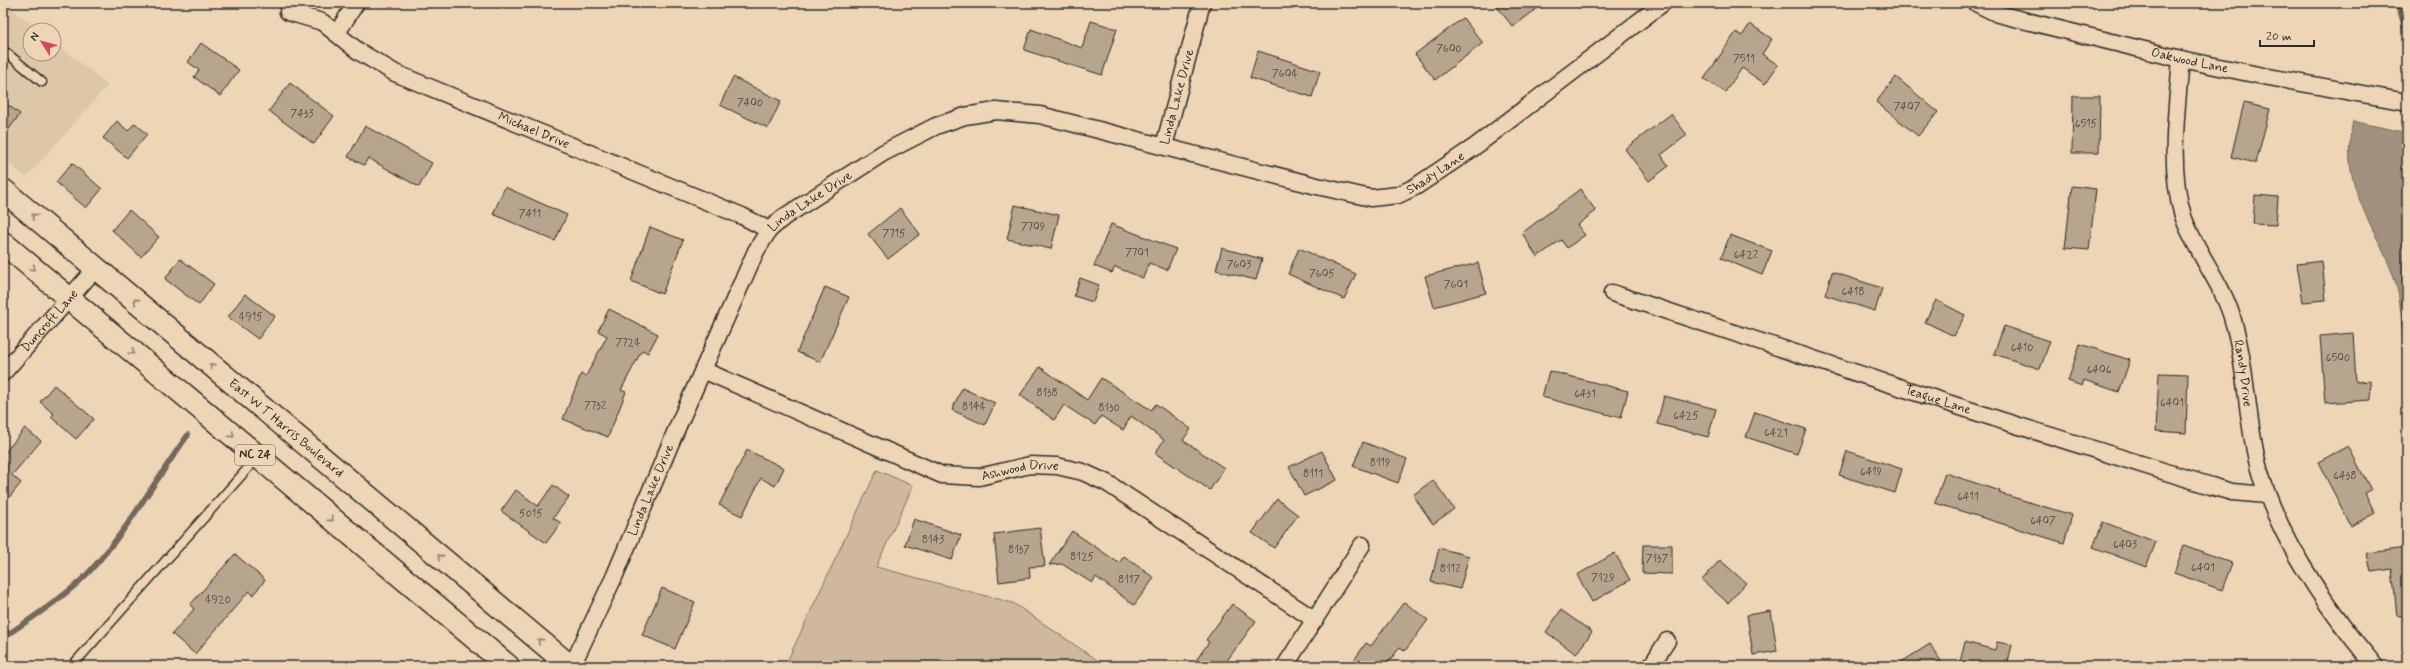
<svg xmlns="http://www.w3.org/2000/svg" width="2410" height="669" viewBox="0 0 2410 669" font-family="Mynerve,sans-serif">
<rect width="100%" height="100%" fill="#edd5b5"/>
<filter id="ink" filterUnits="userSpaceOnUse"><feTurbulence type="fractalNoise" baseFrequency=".025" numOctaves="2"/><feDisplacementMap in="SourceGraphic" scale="8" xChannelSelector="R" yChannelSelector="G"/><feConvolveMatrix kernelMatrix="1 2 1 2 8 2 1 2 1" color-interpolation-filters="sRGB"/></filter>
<g filter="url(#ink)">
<path fill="#ddc7a9" d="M 3,3 L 39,30 L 30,30 L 30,54 L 54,54 L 54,42 L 108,85 L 26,178 L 3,158 Z"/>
<path fill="#ceb99f" stroke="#7c7265" d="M 877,470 L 913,486 L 876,567 L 1013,603 L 1106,666 L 785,666 Z"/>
<path fill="#a1927f" stroke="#72695d" d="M 2353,121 L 2407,133 L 2407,359 C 2400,334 2403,308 2396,284 C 2378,226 2337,187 2353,121 Z"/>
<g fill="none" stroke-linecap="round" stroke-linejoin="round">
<g stroke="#72695d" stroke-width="5.5">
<path d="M 2398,3 L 2407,36"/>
<path d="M 3,638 C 31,618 67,596 90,571 C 128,530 155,480 188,435"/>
</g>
</g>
<g fill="#b7a58e" stroke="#2b2b2b">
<path d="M 1494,3 L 1544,3 L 1513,27 Z"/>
<path d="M 1463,18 L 1483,43 L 1435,80 L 1415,54 Z"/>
<path d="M 1091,21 L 1117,29 L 1102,75 L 1024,50 L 1031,29 L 1082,48 Z"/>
<path d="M 1750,24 L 1772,39 L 1762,54 L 1778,65 L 1765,84 L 1742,68 L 1725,92 L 1704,79 L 1736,32 L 1742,36 Z"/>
<path d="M 201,43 L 239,70 L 220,96 L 194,77 L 199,70 L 188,62 Z"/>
<path d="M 1258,51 L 1320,71 L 1312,97 L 1250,78 Z"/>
<path d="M 733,77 L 781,101 L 768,128 L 720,105 Z"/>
<path d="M 1896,77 L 1938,112 L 1918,136 L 1876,102 Z"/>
<path d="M 290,83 L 334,116 L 314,144 L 269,111 Z"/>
<path d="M 2073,96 L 2100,96 L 2099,153 L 2072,153 Z"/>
<path d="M 3,101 L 20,114 L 3,137 Z"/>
<path d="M 2244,103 L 2270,109 L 2256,163 L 2231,157 Z"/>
<path d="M 1671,114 L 1687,135 L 1661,155 L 1669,166 L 1649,181 L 1625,149 Z"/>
<path d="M 117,121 L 128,131 L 135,123 L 147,134 L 127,158 L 103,138 Z"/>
<path d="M 365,126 L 432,163 L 419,187 L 368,158 L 364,165 L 348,157 Z"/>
<path d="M 72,163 L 102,189 L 86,208 L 56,182 Z"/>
<path d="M 2072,186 L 2096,189 L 2089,250 L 2065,248 Z"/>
<path d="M 505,187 L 567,215 L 555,241 L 493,214 Z"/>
<path d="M 1580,189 L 1596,211 L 1577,225 L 1585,235 L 1567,248 L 1561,240 L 1537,257 L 1522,233 Z"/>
<path d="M 2255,195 L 2278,197 L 2276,225 L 2253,224 Z"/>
<path d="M 1015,205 L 1059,215 L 1051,249 L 1007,239 Z"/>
<path d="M 900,208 L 920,234 L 888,259 L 868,234 Z"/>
<path d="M 129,210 L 159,237 L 141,257 L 112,230 Z"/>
<path d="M 1111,224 L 1176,249 L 1167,270 L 1149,263 L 1143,278 L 1115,267 L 1112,273 L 1094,266 Z"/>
<path d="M 650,227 L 683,240 L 662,294 L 631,281 Z"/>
<path d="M 1730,235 L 1772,251 L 1762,275 L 1721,258 Z"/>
<path d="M 1222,248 L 1262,259 L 1256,280 L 1216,270 Z"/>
<path d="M 1299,248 L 1356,274 L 1344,299 L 1288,274 Z"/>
<path d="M 180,259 L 214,284 L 199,305 L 165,279 Z"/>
<path d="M 2322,261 L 2326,300 L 2303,302 L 2297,264 Z"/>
<path d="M 1478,263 L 1486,293 L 1434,307 L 1425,276 Z"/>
<path d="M 1832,272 L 1882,288 L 1875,311 L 1825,295 Z"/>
<path d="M 1080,278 L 1099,285 L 1093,302 L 1074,296 Z"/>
<path d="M 825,287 L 849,297 L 820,362 L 797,352 Z"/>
<path d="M 245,294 L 275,316 L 258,339 L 228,317 Z"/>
<path d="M 1936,300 L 1965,315 L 1954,336 L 1925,322 Z"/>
<path d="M 609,309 L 658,334 L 648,353 L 642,350 L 621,390 L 626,392 L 608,437 L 563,419 L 581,374 L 586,376 L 607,336 L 598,331 Z"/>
<path d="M 2004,326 L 2050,341 L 2040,369 L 1994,354 Z"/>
<path d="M 2353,333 L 2356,382 L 2370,381 L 2371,400 L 2325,403 L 2320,336 Z"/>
<path d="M 2080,344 L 2130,360 L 2119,392 L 2084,380 L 2082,386 L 2068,381 Z"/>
<path d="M 1040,367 L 1087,400 L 1101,378 L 1151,410 L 1156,404 L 1191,429 L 1183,440 L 1224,468 L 1210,490 L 1155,453 L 1164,440 L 1131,416 L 1123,430 L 1101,416 L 1095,425 L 1064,405 L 1054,420 L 1020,395 Z"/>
<path d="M 1549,371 L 1628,391 L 1621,418 L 1542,397 Z"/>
<path d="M 2159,373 L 2188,374 L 2186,433 L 2156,431 Z"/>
<path d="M 54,385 L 94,419 L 76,439 L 51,417 L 54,414 L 40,402 Z"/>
<path d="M 962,388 L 995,403 L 985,425 L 952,410 Z"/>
<path d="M 1664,396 L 1716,409 L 1708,437 L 1657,424 Z"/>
<path d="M 1755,412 L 1806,429 L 1797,454 L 1746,437 Z"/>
<path d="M 25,428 L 41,441 L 12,475 L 21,483 L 3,505 L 3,455 Z"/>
<path d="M 1363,442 L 1407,459 L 1398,483 L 1353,466 Z"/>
<path d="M 2348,446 L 2371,490 L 2365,493 L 2375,513 L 2351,526 L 2318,462 Z"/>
<path d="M 747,450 L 784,468 L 775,486 L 761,478 L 742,516 L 719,505 Z"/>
<path d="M 1322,451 L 1337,480 L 1304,496 L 1289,467 Z"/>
<path d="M 1847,451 L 1902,469 L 1895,493 L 1839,475 Z"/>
<path d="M 1945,473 L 2000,491 L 1999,493 L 2072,515 L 2064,543 L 1935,503 Z"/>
<path d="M 1433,480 L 1454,509 L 1433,524 L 1413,495 Z"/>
<path d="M 553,485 L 569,497 L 553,518 L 561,523 L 546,543 L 501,511 L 516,490 L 538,506 Z"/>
<path d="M 1277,499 L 1298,515 L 1274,548 L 1252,533 Z"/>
<path d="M 914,519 L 961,535 L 952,560 L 905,545 Z"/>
<path d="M 2103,522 L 2156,542 L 2146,567 L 2093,547 Z"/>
<path d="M 1040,528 L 1045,566 L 1029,567 L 1030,578 L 999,582 L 994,534 Z"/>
<path d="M 1072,531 L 1119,563 L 1124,556 L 1154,578 L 1134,605 L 1096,577 L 1092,583 L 1062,564 L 1049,565 Z"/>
<path d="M 1643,545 L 1672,545 L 1672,574 L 1642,573 Z"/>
<path d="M 2184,545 L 2232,563 L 2222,590 L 2174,573 Z"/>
<path d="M 1439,548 L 1469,556 L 1460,589 L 1431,582 Z"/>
<path d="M 2407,548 L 2407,615 L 2397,616 L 2392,569 L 2371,572 L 2367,553 Z"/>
<path d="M 1615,553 L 1630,580 L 1592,602 L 1577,575 Z"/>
<path d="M 235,554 L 265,580 L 253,595 L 249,591 L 195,654 L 172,634 L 194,609 L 190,605 Z"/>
<path d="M 1720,560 L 1746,583 L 1728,603 L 1702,580 Z"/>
<path d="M 662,588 L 695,602 L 675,649 L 642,635 Z"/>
<path d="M 1404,602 L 1428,620 L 1405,651 L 1400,647 L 1386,666 L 1350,666 L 1366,643 L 1371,646 Z"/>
<path d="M 1232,604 L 1256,621 L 1223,666 L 1192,666 L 1209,642 L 1206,640 Z"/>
<path d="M 1561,610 L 1592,632 L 1576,654 L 1546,632 Z"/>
<path d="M 1771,611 L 1777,651 L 1753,655 L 1747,615 Z"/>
<path d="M 1965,642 L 1995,650 L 1997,642 L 2012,645 L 2007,666 L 1959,666 Z"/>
<path d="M 1930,644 L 1944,666 L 1895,666 Z"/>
</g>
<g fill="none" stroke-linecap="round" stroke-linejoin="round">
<g stroke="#2b2b2b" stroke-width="11">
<g id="lane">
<path d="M 3,50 L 42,82"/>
<path d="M 72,666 L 257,458"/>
</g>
</g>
<g stroke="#2b2b2b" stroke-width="19">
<g id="street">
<path id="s1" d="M 1976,3 L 1998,14 L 2181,59 L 2263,76 L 2407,102"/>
<path id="s2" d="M 288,12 L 322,22 L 358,51 L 395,73 L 742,216 L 769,230"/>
<path d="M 337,33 L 356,3"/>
<path id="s3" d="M 2181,59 C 2177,110 2168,166 2183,216 C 2195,251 2221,281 2232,317 C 2247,366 2246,419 2259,469 C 2279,540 2328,610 2375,666"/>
<path id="s4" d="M 1164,146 L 1202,3"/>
<path id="s5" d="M 1612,293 L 2000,420 L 2211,486 L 2232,492 L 2267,495"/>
<path id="s6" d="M 703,370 L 942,475 L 979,477 L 1030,465 L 1057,466 L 1083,472 L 1107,483 L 1315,620"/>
<path id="s7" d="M 3,373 L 96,268"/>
<path id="s8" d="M 572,666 L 615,575 L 677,428 L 756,251 L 769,230 L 784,217 L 883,153 L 936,126 L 965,116 L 996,111 L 1040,115 L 1317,186 L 1371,198 L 1398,195 L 1415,187 L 1473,148 L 1663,3"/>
<path d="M 1285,666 L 1362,545"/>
<path d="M 1651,666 L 1667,641"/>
</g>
</g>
<g stroke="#2b2b2b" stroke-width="25">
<g id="primary">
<path id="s9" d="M 3,190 L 570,666"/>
<path d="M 3,243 L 508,666"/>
</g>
</g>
<use href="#lane" stroke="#edd5b5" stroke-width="8"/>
<use href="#street" stroke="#edd5b5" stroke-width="16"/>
<use href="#primary" stroke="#edd5b5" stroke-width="22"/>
</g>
<defs><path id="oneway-chevron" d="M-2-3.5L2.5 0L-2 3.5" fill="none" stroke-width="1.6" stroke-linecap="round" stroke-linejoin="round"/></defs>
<g stroke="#8c8070">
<use href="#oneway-chevron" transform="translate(34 216) rotate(-140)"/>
<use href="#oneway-chevron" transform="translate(33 268) rotate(40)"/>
<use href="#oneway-chevron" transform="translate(136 301) rotate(-140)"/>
<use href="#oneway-chevron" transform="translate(132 352) rotate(40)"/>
<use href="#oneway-chevron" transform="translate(212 366) rotate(-140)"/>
<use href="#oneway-chevron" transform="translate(232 435) rotate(40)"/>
<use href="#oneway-chevron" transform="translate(331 519) rotate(40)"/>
<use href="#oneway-chevron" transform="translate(440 557) rotate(-140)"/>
<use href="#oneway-chevron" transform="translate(540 641) rotate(-140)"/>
</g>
</g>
<g text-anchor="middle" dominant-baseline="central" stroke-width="3" stroke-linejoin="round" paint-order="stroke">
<g font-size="11" fill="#4e4a44">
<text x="1449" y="49">7600</text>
<text x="1744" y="59">7511</text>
<text x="1285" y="74">7604</text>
<text x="750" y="103">7400</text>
<text x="1907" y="107">7407</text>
<text x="302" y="114">7433</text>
<text x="2086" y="124">6515</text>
<text x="530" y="214">7411</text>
<text x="1033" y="227">7709</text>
<text x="894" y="234">7715</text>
<text x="1137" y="253">7701</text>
<text x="1746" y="255">6422</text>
<text x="1239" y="265">7603</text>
<text x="1322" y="274">7605</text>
<text x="1456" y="285">7601</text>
<text x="1853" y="292">6418</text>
<text x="251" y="317">4915</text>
<text x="628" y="343">7724</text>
<text x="2022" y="348">6410</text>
<text x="2338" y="358">6500</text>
<text x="2099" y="370">6406</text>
<text x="1047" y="393">8138</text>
<text x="1585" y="394">6431</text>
<text x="2172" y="403">6401</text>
<text x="595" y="406">7732</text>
<text x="974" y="407">8144</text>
<text x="1109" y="408">8130</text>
<text x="1686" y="416">6425</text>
<text x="1776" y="433">6421</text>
<text x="1380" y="463">8119</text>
<text x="1871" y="472">6419</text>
<text x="1313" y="474">8111</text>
<text x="2345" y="476">6438</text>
<text x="1968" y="497">6411</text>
<text x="531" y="514">5015</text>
<text x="2043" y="521">6407</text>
<text x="933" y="540">8143</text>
<text x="2125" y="545">6403</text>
<text x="1019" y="550">8137</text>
<text x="1082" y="557">8125</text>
<text x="1657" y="559">7137</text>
<text x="2203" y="568">6401</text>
<text x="1450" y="569">8112</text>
<text x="1603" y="578">7129</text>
<text x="1129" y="580">8117</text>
<text x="218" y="600">4920</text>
</g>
<rect fill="#edd5b5" stroke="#655e54" stroke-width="1" x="235" y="445" width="40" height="20" rx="3"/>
<g font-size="12" font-weight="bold" fill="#2b2b2b">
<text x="255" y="455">NC 24</text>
</g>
<g font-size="13" fill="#2b2b2b" stroke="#edd5b5">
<text stroke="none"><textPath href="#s1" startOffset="222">Oakwood Lane</textPath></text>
<text stroke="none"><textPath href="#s4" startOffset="51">Linda Lake Drive</textPath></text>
<text stroke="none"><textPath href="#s2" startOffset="275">Michael Drive</textPath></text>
<text stroke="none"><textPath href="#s8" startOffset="1194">Shady Lane</textPath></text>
<text stroke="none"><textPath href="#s8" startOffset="529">Linda Lake Drive</textPath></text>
<text stroke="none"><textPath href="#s7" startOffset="70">Duncroft Lane</textPath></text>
<text stroke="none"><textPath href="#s3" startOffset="328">Randy Drive</textPath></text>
<text stroke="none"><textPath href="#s5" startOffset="343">Teague Lane</textPath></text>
<text stroke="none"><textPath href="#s9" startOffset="370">East W T Harris Boulevard</textPath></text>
<text stroke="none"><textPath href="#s6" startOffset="340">Ashwood Drive</textPath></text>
<text stroke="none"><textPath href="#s8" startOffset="193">Linda Lake Drive</textPath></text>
</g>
</g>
<rect width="2410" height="669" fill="none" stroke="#edd5b5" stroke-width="16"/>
<rect x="8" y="8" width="2394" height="653" fill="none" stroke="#2b2b2b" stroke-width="1.5" filter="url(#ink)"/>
<g transform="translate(42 42) rotate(306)"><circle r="19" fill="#edd5b5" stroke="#9f917e"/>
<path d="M0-3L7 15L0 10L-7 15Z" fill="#d1495b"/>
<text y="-6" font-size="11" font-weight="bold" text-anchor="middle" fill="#2b2b2b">N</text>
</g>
<path d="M2260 40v6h54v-6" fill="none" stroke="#2b2b2b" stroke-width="2"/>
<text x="2266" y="40" font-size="12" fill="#2b2b2b" stroke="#edd5b5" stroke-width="3" paint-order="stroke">20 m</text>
</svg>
